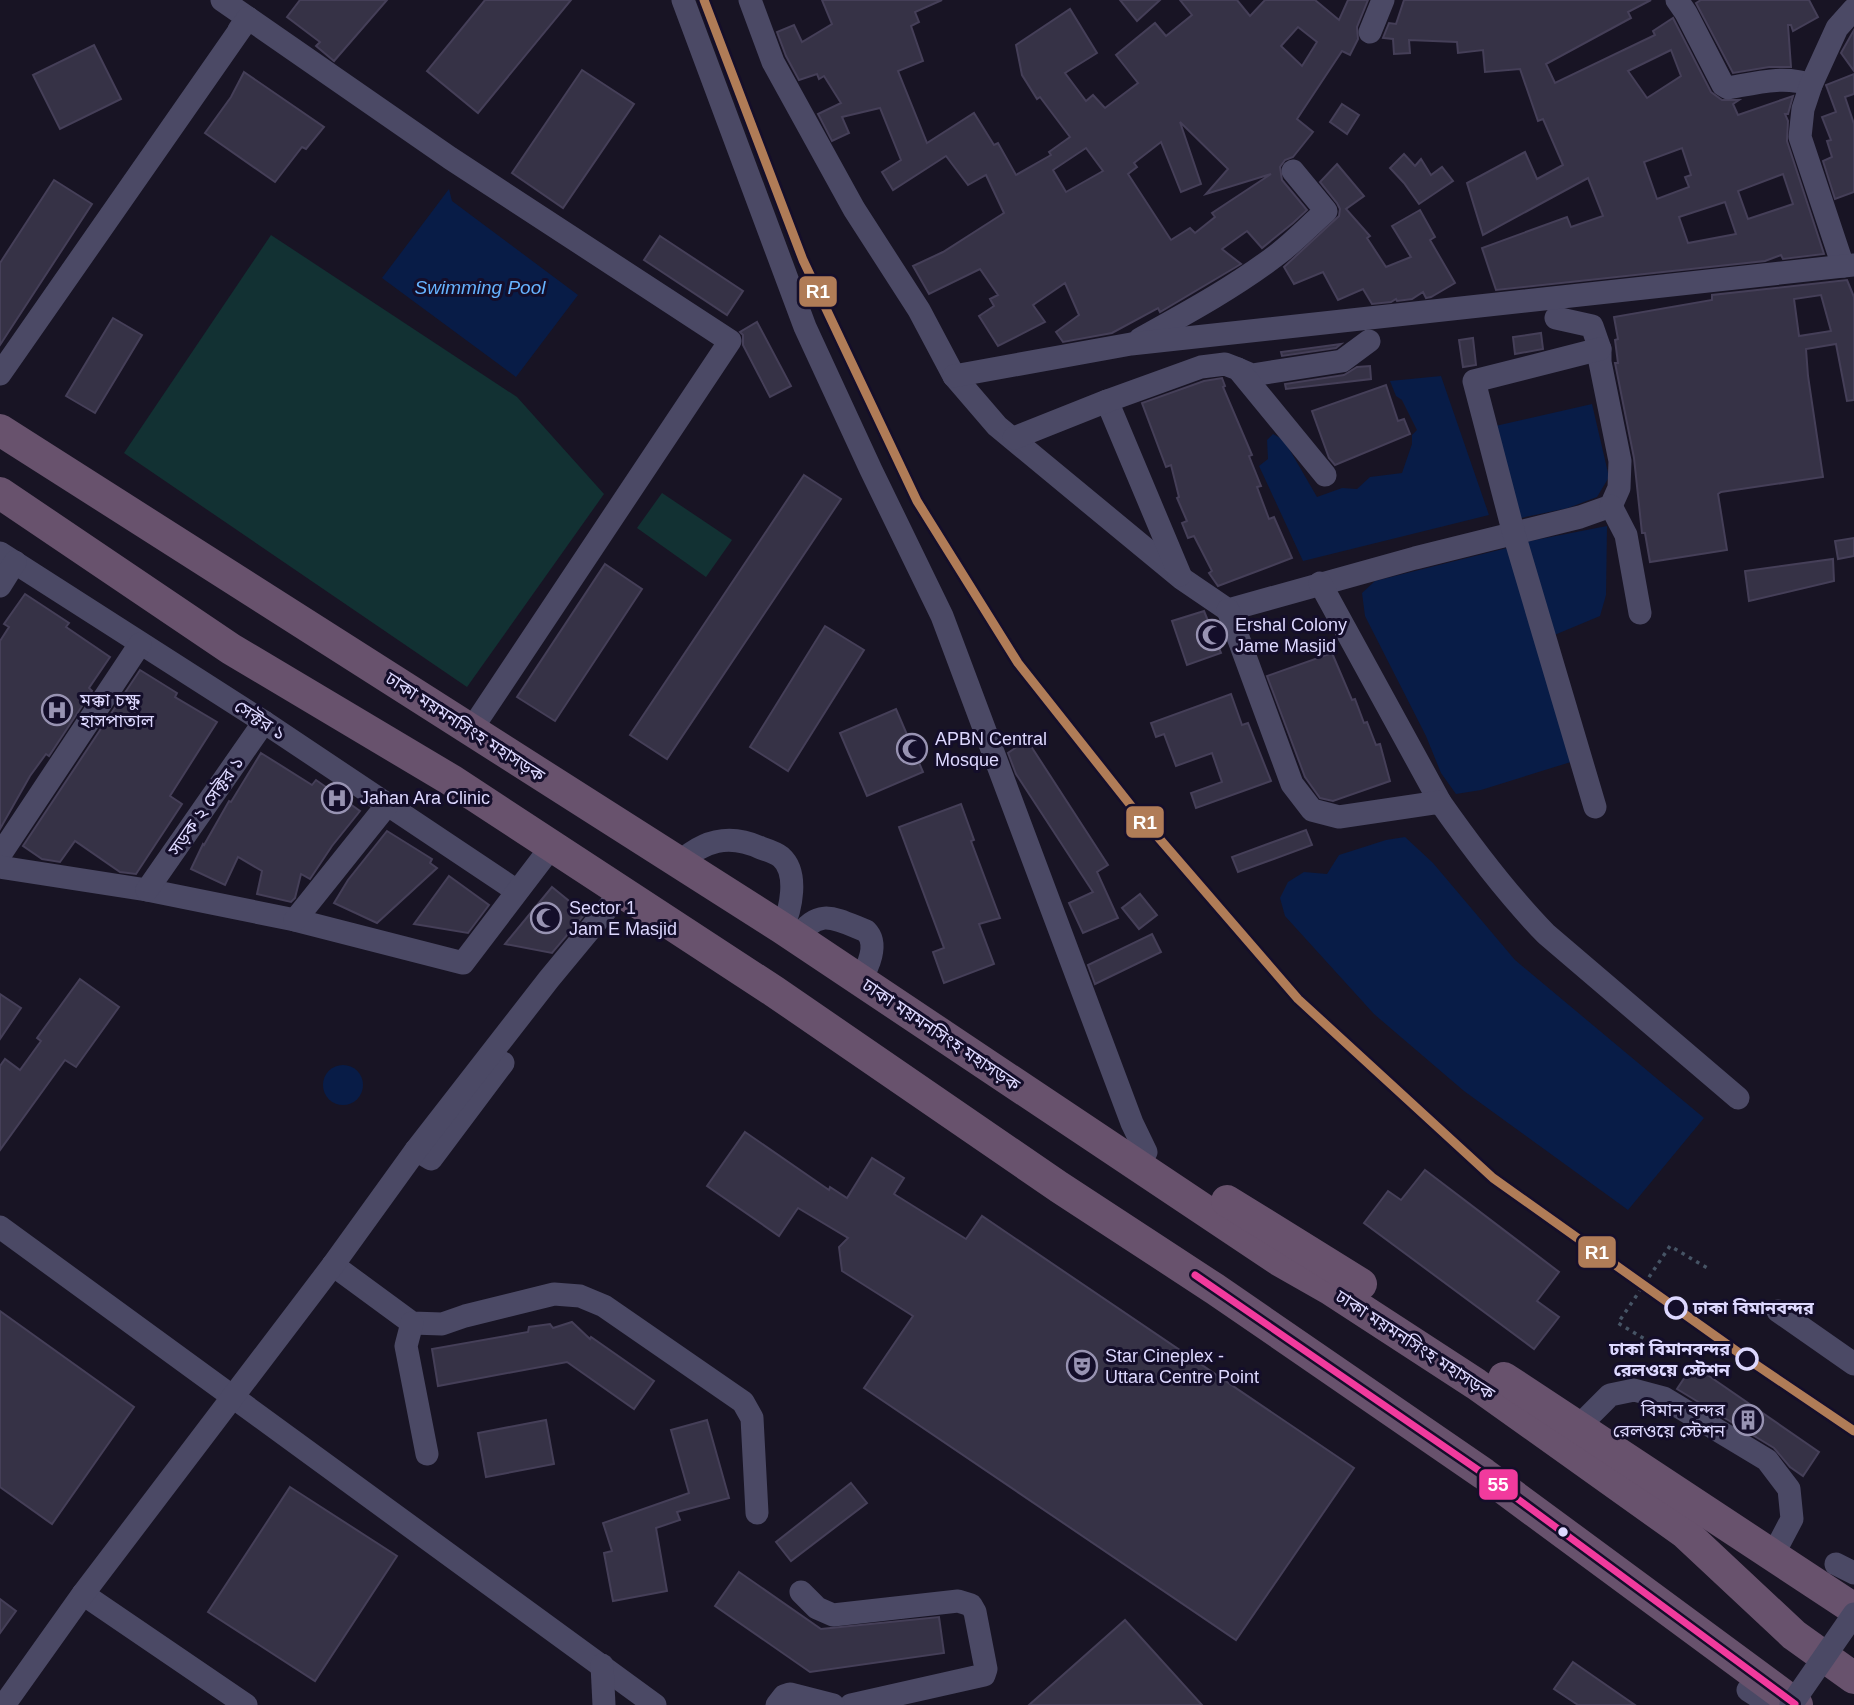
<svg xmlns="http://www.w3.org/2000/svg" width="1854" height="1705" viewBox="0 0 1854 1705" font-family="Helvetica,'Noto Sans Bengali',sans-serif">
<rect width="100%" height="100%" fill="#181424"/>
<g fill="#123133">
<path d="M 271,235 L 517,397 L 604,494 L 467,687 L 124,453 Z"/>
<path d="M 662,493 L 732,540 L 706,577 L 637,528 Z"/>
</g>
<g fill="#081c47">
<path d="M 449,189 L 452,201 L 578,295 L 516,377 L 382,278 Z"/>
<path d="M 1441,376 L 1489,515 L 1303,561 L 1259,466 L 1268,459 L 1267,440 L 1273,434 L 1284,440 L 1317,497 L 1342,488 L 1357,489 L 1370,477 L 1402,473 L 1412,444 L 1412,435 L 1417,430 L 1402,400 L 1396,396 L 1390,381 Z"/>
<path d="M 1592,404 L 1609,477 L 1597,497 L 1568,508 L 1521,518 L 1491,427 Z"/>
<path d="M 1607,526 L 1606,595 L 1600,616 L 1552,636 L 1525,542 Z"/>
<path d="M 1511,547 L 1574,761 L 1481,790 L 1456,794 L 1441,773 L 1426,736 L 1365,616 L 1362,593 L 1375,581 Z"/>
<path d="M 1405,837 L 1433,863 L 1515,960 L 1704,1118 L 1628,1210 L 1464,1091 L 1374,1014 L 1285,916 L 1280,898 L 1288,882 L 1304,872 L 1327,874 L 1339,855 L 1386,840 Z"/>
<circle cx="343" cy="1085" r="20"/>
</g>
<g fill="#363246" stroke="#453f58" stroke-width="2" fill-rule="evenodd">
<path d="M 300,0 L 387,0 L 334,61 L 316,46 L 320,42 L 287,17 Z"/>
<path d="M 485,0 L 571,0 L 478,113 L 427,71 Z"/>
<path d="M 822,0 L 942,0 L 915,12 L 919,22 L 911,26 L 923,61 L 898,71 L 927,143 L 974,113 L 994,145 L 998,143 L 1016,175 L 1051,155 L 1049,152 L 1070,137 L 1040,97 L 1037,99 L 1022,75 L 1016,45 L 1070,9 L 1097,53 L 1065,73 L 1086,101 L 1093,95 L 1105,108 L 1138,83 L 1116,55 L 1155,23 L 1166,36 L 1192,15 L 1180,0 L 1237,0 L 1250,16 L 1265,0 L 1315,0 L 1339,20 L 1348,0 L 1368,0 L 1357,27 L 1358,39 L 1350,55 L 1342,51 L 1297,119 L 1313,132 L 1293,157 L 1285,160 L 1280,167 L 1282,180 L 1307,210 L 1293,223 L 1262,248 L 1247,231 L 1222,249 L 1241,264 L 1160,312 L 1158,308 L 1112,333 L 1063,342 L 1056,332 L 1079,315 L 1065,283 L 1033,305 L 1045,322 L 998,346 L 979,316 L 994,306 L 990,299 L 998,295 L 980,269 L 929,294 L 913,266 L 943,252 L 1004,213 L 986,175 L 968,185 L 946,156 L 893,190 L 882,172 L 901,160 L 880,108 L 842,117 L 849,133 L 832,141 L 818,114 L 841,103 L 824,76 L 819,79 L 817,74 L 799,80 L 786,56 L 777,32 L 794,25 L 802,42 L 832,24 ZM 1298,27 L 1317,42 L 1302,66 L 1281,46 ZM 1180,122 L 1228,169 L 1206,194 L 1271,174 L 1212,213 L 1215,217 L 1195,233 L 1190,228 L 1171,240 L 1128,174 L 1137,167 L 1134,163 L 1161,142 L 1181,192 L 1201,184 ZM 1086,148 L 1103,171 L 1066,192 L 1053,170 Z"/>
<path d="M 1120,0 L 1160,0 L 1137,21 Z"/>
<path d="M 1404,0 L 1651,0 L 1628,12 L 1631,18 L 1546,64 L 1555,83 L 1655,35 L 1653,31 L 1673,18 L 1711,92 L 1722,100 L 1739,100 L 1733,104 L 1738,115 L 1793,96 L 1788,114 L 1785,114 L 1788,121 L 1787,141 L 1824,254 L 1783,259 L 1781,255 L 1765,261 L 1496,290 L 1482,248 L 1567,217 L 1571,227 L 1603,216 L 1588,178 L 1483,235 L 1467,183 L 1525,152 L 1537,179 L 1563,165 L 1543,119 L 1538,121 L 1520,69 L 1485,72 L 1483,50 L 1458,53 L 1457,42 L 1409,40 L 1410,53 L 1394,54 L 1393,39 L 1383,38 L 1389,23 L 1396,24 ZM 1671,50 L 1681,76 L 1647,98 L 1628,71 ZM 1682,148 L 1691,175 L 1685,177 L 1689,187 L 1657,199 L 1644,162 ZM 1783,174 L 1793,204 L 1748,219 L 1738,191 ZM 1725,202 L 1736,234 L 1688,243 L 1679,217 Z"/>
<path d="M 1701,0 L 1809,0 L 1818,17 L 1793,31 L 1791,25 L 1788,25 L 1791,67 L 1769,67 L 1733,73 L 1696,3 Z"/>
<path d="M 1854,30 L 1854,71 L 1841,53 Z"/>
<path d="M 94,45 L 121,99 L 60,129 L 33,75 Z"/>
<path d="M 582,70 L 634,104 L 563,208 L 512,173 Z"/>
<path d="M 244,72 L 324,127 L 306,149 L 302,147 L 275,182 L 205,133 L 231,97 Z"/>
<path d="M 1854,74 L 1854,94 L 1845,97 L 1854,124 L 1854,192 L 1835,199 L 1823,161 L 1832,157 L 1827,141 L 1831,140 L 1822,117 L 1836,112 L 1826,85 Z"/>
<path d="M 1342,104 L 1359,115 L 1347,134 L 1330,122 Z"/>
<path d="M 1404,154 L 1415,166 L 1421,159 L 1431,175 L 1442,167 L 1453,181 L 1419,204 L 1404,183 L 1390,168 Z"/>
<path d="M 1337,164 L 1364,196 L 1346,209 L 1370,236 L 1367,238 L 1386,267 L 1411,257 L 1392,226 L 1420,210 L 1435,237 L 1430,240 L 1455,283 L 1431,297 L 1426,298 L 1423,292 L 1412,299 L 1397,301 L 1396,299 L 1391,302 L 1372,304 L 1363,289 L 1338,300 L 1323,272 L 1294,284 L 1284,267 L 1339,216 L 1340,209 L 1337,203 L 1320,182 Z"/>
<path d="M 54,180 L 92,204 L 0,345 L 0,263 Z"/>
<path d="M 660,236 L 743,291 L 727,315 L 644,260 Z"/>
<path d="M 1847,280 L 1854,297 L 1854,400 L 1847,401 L 1836,344 L 1806,349 L 1808,376 L 1823,477 L 1721,492 L 1718,494 L 1727,550 L 1650,562 L 1645,533 L 1642,533 L 1634,458 L 1615,363 L 1618,363 L 1615,340 L 1618,339 L 1614,317 L 1712,300 L 1712,295 ZM 1821,295 L 1831,331 L 1799,336 L 1794,299 Z"/>
<path d="M 113,318 L 142,335 L 95,413 L 66,396 Z"/>
<path d="M 757,322 L 791,386 L 770,397 L 743,345 L 743,335 L 740,332 Z"/>
<path d="M 1541,333 L 1543,349 L 1515,354 L 1513,337 Z"/>
<path d="M 1473,338 L 1476,365 L 1463,367 L 1459,340 Z"/>
<path d="M 1341,344 L 1336,348 L 1282,356 L 1281,352 Z"/>
<path d="M 1370,366 L 1371,379 L 1286,389 L 1285,384 L 1344,375 L 1357,367 Z"/>
<path d="M 1222,378 L 1225,386 L 1223,387 L 1252,455 L 1249,456 L 1261,486 L 1257,487 L 1269,519 L 1274,517 L 1292,558 L 1218,586 L 1209,573 L 1212,571 L 1194,536 L 1188,538 L 1182,523 L 1187,521 L 1177,498 L 1179,497 L 1171,465 L 1166,467 L 1142,403 L 1204,381 Z"/>
<path d="M 1386,385 L 1398,421 L 1404,419 L 1410,434 L 1335,465 L 1329,458 L 1312,411 Z"/>
<path d="M 804,475 L 841,499 L 667,759 L 630,735 Z"/>
<path d="M 1854,538 L 1854,556 L 1838,559 L 1835,541 Z"/>
<path d="M 1833,559 L 1834,581 L 1749,601 L 1745,571 Z"/>
<path d="M 605,564 L 642,589 L 555,721 L 517,697 Z"/>
<path d="M 25,594 L 69,623 L 66,627 L 110,657 L 89,688 L 92,691 L 49,756 L 46,754 L 30,776 L 0,829 L 0,641 L 9,627 L 4,624 Z"/>
<path d="M 1204,611 L 1221,653 L 1187,665 L 1172,621 Z"/>
<path d="M 825,626 L 864,650 L 788,771 L 750,747 Z"/>
<path d="M 1332,653 L 1352,700 L 1355,699 L 1364,723 L 1367,722 L 1376,745 L 1380,744 L 1390,781 L 1333,801 L 1320,798 L 1305,777 L 1267,676 Z"/>
<path d="M 140,670 L 177,693 L 175,697 L 217,722 L 170,796 L 182,804 L 136,874 L 120,872 L 75,841 L 60,862 L 42,859 L 23,846 Z"/>
<path d="M 1231,694 L 1242,725 L 1248,723 L 1271,781 L 1196,808 L 1191,793 L 1222,782 L 1212,753 L 1176,766 L 1164,734 L 1156,737 L 1151,723 Z"/>
<path d="M 896,709 L 923,772 L 867,796 L 840,733 Z"/>
<path d="M 1027,740 L 1108,865 L 1097,872 L 1118,918 L 1083,933 L 1069,903 L 1093,892 L 1016,774 L 1008,753 Z"/>
<path d="M 261,753 L 312,785 L 316,780 L 360,811 L 332,846 L 310,879 L 301,874 L 295,898 L 291,902 L 257,894 L 262,871 L 238,857 L 225,885 L 191,869 L 203,844 L 204,845 L 229,801 L 231,802 Z"/>
<path d="M 961,804 L 974,840 L 971,841 L 1000,918 L 979,924 L 994,964 L 944,983 L 933,952 L 944,948 L 899,827 Z"/>
<path d="M 1306,830 L 1312,845 L 1238,872 L 1232,857 Z"/>
<path d="M 387,831 L 432,859 L 430,863 L 437,868 L 377,923 L 334,903 L 348,880 Z"/>
<path d="M 449,876 L 489,905 L 468,933 L 414,924 Z"/>
<path d="M 552,887 L 585,914 L 552,953 L 505,944 Z"/>
<path d="M 1140,894 L 1157,915 L 1139,929 L 1122,908 Z"/>
<path d="M 1152,934 L 1161,952 L 1095,984 L 1088,965 Z"/>
<path d="M 80,979 L 119,1007 L 76,1067 L 65,1060 L 0,1150 L 0,1066 L 5,1059 L 20,1070 L 41,1041 L 37,1038 Z"/>
<path d="M 0,994 L 21,1008 L 0,1039 Z"/>
<path d="M 745,1132 L 829,1190 L 830,1187 L 847,1198 L 872,1158 L 904,1178 L 894,1194 L 966,1239 L 982,1216 L 1354,1468 L 1236,1640 L 864,1388 L 913,1316 L 842,1271 L 839,1247 L 848,1238 L 798,1208 L 779,1236 L 707,1186 Z"/>
<path d="M 1425,1170 L 1559,1272 L 1537,1301 L 1559,1317 L 1534,1349 L 1364,1223 L 1388,1191 L 1401,1200 Z"/>
<path d="M 0,1311 L 134,1407 L 52,1524 L 0,1487 Z"/>
<path d="M 572,1322 L 590,1339 L 591,1337 L 654,1381 L 634,1409 L 567,1362 L 438,1386 L 432,1349 L 528,1332 L 529,1327 L 550,1324 L 553,1328 Z"/>
<path d="M 1693,1365 L 1819,1452 L 1803,1476 L 1790,1467 L 1774,1448 L 1677,1389 Z"/>
<path d="M 546,1420 L 554,1464 L 486,1477 L 478,1433 Z"/>
<path d="M 707,1420 L 729,1498 L 677,1512 L 680,1520 L 656,1528 L 667,1591 L 613,1601 L 604,1553 L 612,1551 L 603,1523 L 689,1493 L 671,1430 Z"/>
<path d="M 851,1483 L 867,1503 L 791,1561 L 776,1542 Z"/>
<path d="M 290,1487 L 397,1556 L 315,1681 L 208,1612 Z"/>
<path d="M 739,1572 L 821,1629 L 939,1617 L 944,1653 L 810,1672 L 715,1606 Z"/>
<path d="M 0,1599 L 16,1611 L 0,1633 Z"/>
<path d="M 1125,1620 L 1202,1705 L 1029,1705 Z"/>
<path d="M 1573,1662 L 1635,1705 L 1578,1705 L 1554,1689 Z"/>
</g>
<g fill="none" stroke-linecap="round" stroke-linejoin="round">
<path stroke="#465465" stroke-width="3.5" stroke-dasharray="3.5 5" stroke-linecap="butt" d="M 1658,1347 L 1618,1323 L 1670,1246 L 1709,1269"/>
<g stroke="#4b4965" stroke-width="23">
<path d="M 222,0 L 248,18 L 239,30"/>
<path d="M 683,0 L 805,327 L 871,470 L 942,616 L 1132,1123 L 1146,1152"/>
<path d="M 750,0 L 773,62 L 854,209 L 919,310 L 954,376 L 997,426 L 1181,578 L 1228,610 L 1415,558 L 1580,517 L 1611,506 L 1619,488 L 1620,461 L 1600,362 L 1600,349 L 1592,326 L 1556,318"/>
<path d="M 1677,0 L 1686,13 L 1723,85 L 1728,88 C 1756,83 1785,75 1811,85"/>
<path d="M 1370,32 L 1383,0"/>
<path d="M 1843,266 L 1800,137 L 1803,109 L 1811,85 L 1837,28 L 1854,9"/>
<path d="M 1140,339 C 1187,313 1235,287 1278,254 C 1295,241 1310,225 1326,211 L 1293,171"/>
<path d="M 1238,369 L 1252,375 L 1342,361 L 1369,341"/>
<path d="M 0,374 L 248,18 L 450,158 L 730,341 L 471,730"/>
<path d="M 954,376 L 1131,344 L 1854,265"/>
<path d="M 1107,401 L 1180,575"/>
<path d="M 1014,438 L 1107,401 L 1201,367 L 1225,364 L 1238,369 L 1325,475"/>
<path d="M 1611,506 L 1626,535 L 1640,613"/>
<path d="M 0,553 L 264,722 L 517,891"/>
<path d="M 1320,583 L 1440,802"/>
<path d="M 0,586 L 15,562"/>
<path d="M 1228,610 L 1292,784 L 1312,810 L 1339,817 L 1440,802 C 1473,849 1506,893 1546,934 L 1738,1098"/>
<path d="M 1595,807 L 1514,534 L 1474,381 L 1600,349"/>
<path d="M 0,855 L 140,644"/>
<path d="M 678,864 C 703,840 729,833 761,848 C 767,850 776,853 781,857 C 799,873 791,910 782,928"/>
<path d="M 0,867 L 147,890 L 295,920 L 463,963 L 552,846"/>
<path d="M 147,890 L 264,722"/>
<path d="M 295,920 L 387,805"/>
<path d="M 797,939 C 818,906 836,919 866,931 C 879,944 868,967 860,980"/>
<path d="M 416,1150 L 431,1159 L 503,1063"/>
<path d="M 0,1227 L 655,1705"/>
<path d="M 333,1265 L 412,1323 L 442,1324 L 465,1316 L 554,1294 L 580,1296 L 604,1306 L 743,1402 L 752,1418 L 757,1513"/>
<path d="M 1778,1311 L 1854,1364"/>
<path d="M 412,1323 L 406,1346 L 427,1454"/>
<path d="M 1578,1427 L 1610,1395 L 1634,1390 L 1664,1398 L 1767,1460 L 1789,1489 L 1792,1519 L 1773,1555"/>
<path d="M 1836,1564 L 1854,1573"/>
<path d="M 801,1592 L 817,1608 L 833,1615 L 958,1601 L 971,1605 L 975,1612 L 986,1669 L 984,1675 L 851,1705"/>
<path d="M 83,1594 L 246,1705"/>
<path d="M 602,1665 L 604,1705"/>
<path d="M 1748,1690 L 1771,1705"/>
<path d="M 4,1705 L 83,1594 L 333,1265 L 416,1150 L 549,979 L 621,892"/>
<path d="M 777,1705 L 784,1696 L 790,1694 L 833,1705"/>
</g>
<g stroke="#68526d" stroke-width="32">
<path d="M 0,430 L 782,928 L 1279,1260 L 1330,1289 L 1476,1384 L 1685,1533 L 1794,1635 L 1854,1678"/>
<path d="M 0,493 L 231,649 L 451,780 L 775,992 L 1059,1187 L 1215,1289 L 1484,1474 L 1797,1705"/>
<path d="M 1227,1201 L 1361,1284"/>
<path d="M 1504,1378 L 1854,1609"/>
</g>
<path stroke="#4b4965" stroke-width="23" d="M 1791,1705 L 1854,1614"/>
<g stroke="#140e2a" stroke-width="12">
<path id="bus-1" d="M 1195,1275 L 1484,1474 L 1795,1704"/>
</g>
<use href="#bus-1" stroke="#f13a9d" stroke-width="7"/>
<g stroke="#140e2a" stroke-width="14">
<path id="rail-1" d="M 704,0 L 803,260 L 917,501 L 1018,663 L 1132,807 L 1298,999 L 1493,1178 L 1749,1360 L 1854,1431"/>
</g>
<use href="#rail-1" stroke="#b07c57" stroke-width="9"/>
</g>
<defs>
<g id="mosque-ring" transform="scale(1.575)"><circle r="9.5" fill="#140e2a" stroke="#9893b2" stroke-width="1.5"/><path d="M3.5-4.9A6 6 0 1 0 3.5 4.9A5 5 0 1 1 3.5-4.9Z" fill="#9893b2"/></g>
<g id="hospital-ring" transform="scale(1.575)"><circle r="9.5" fill="#140e2a" stroke="#9893b2" stroke-width="1.5"/><path d="M-5-5h3v3.5h4V-5h3V5h-3V1.5h-4V5h-3Z" fill="#9893b2"/></g>
<g id="theatre-ring" transform="scale(1.575)"><circle r="9.5" fill="#140e2a" stroke="#9893b2" stroke-width="1.5"/><path d="M-5-5.5Q0-4 5-5.5V0Q5 5 0 6Q-5 5-5 0ZM-3.3-2.5H-1v1.5H-3.3ZM1-2.5H3.3v1.5H1ZM-2.8 1Q0 5.5 2.8 1Z" fill="#9893b2"/></g>
<g id="building-ring" transform="scale(1.575)"><circle r="9.5" fill="#140e2a" stroke="#9893b2" stroke-width="1.5"/><path d="M-4-6H4V6H1V3H-1V6H-4ZM-2.5-4.3h1.7v1.8h-1.7ZM.8-4.3h1.7v1.8H.8ZM-2.5-1h1.7V.8h-1.7ZM.8-1h1.7V.8H.8Z" fill="#9893b2"/></g>
</defs>
<g fill-rule="evenodd">
<use href="#mosque-ring" x="1212" y="635"/>
<use href="#hospital-ring" x="57" y="710"/>
<use href="#mosque-ring" x="912" y="749"/>
<use href="#hospital-ring" x="337" y="798"/>
<use href="#mosque-ring" x="546" y="918"/>
<use href="#theatre-ring" x="1082" y="1366"/>
<use href="#building-ring" x="1748" y="1420"/>
</g>
<g fill="#140e2a" stroke="#ddd8ff" stroke-width="3.5">
<circle cx="1676" cy="1308" r="10"/>
<circle cx="1747" cy="1359" r="10"/>
</g>
<circle fill="#ddd8ff" stroke="#140e2a" stroke-width="2.5" cx="1563" cy="1532" r="6"/>
<g text-anchor="middle" dominant-baseline="central" stroke-width="6" stroke-linejoin="round" paint-order="stroke">
<g font-size="18" fill="#ddd8ff" stroke="#140e2a" text-anchor="start">
<text x="1235" y="625">Ershal Colony<tspan x="1235" dy="21">Jame Masjid</tspan></text>
<text x="80" y="700">মক্কা চক্ষু<tspan x="80" dy="21">হাসপাতাল</tspan></text>
<text x="935" y="739">APBN Central<tspan x="935" dy="21">Mosque</tspan></text>
<text x="360" y="798">Jahan Ara Clinic</text>
<text x="569" y="908">Sector 1<tspan x="569" dy="21">Jam E Masjid</tspan></text>
<text x="1105" y="1356">Star Cineplex -<tspan x="1105" dy="21">Uttara Centre Point</tspan></text>
<text x="1725" y="1410" text-anchor="end">বিমান বন্দর<tspan x="1725" dy="21">রেলওয়ে স্টেশন</tspan></text>
</g>
<g font-size="18" fill="#ddd8ff" stroke="#140e2a">
<text transform="translate(260 720) rotate(33)">সেক্টর ১</text>
<text transform="translate(465 727) rotate(33)">ঢাকা ময়মনসিংহ মহাসড়ক</text>
<text transform="translate(206 806) rotate(-55)">সড়ক ২ সেক্টর ১</text>
<text transform="translate(941 1035) rotate(34)">ঢাকা ময়মনসিংহ মহাসড়ক</text>
<text transform="translate(1415 1345) rotate(33)">ঢাকা ময়মনসিংহ মহাসড়ক</text>
</g>
<g font-size="18" font-weight="bold" fill="#ddd8ff" stroke="#140e2a" text-anchor="start">
<text x="1693" y="1308">ঢাকা বিমানবন্দর</text>
<text x="1730" y="1349" text-anchor="end">ঢাকা বিমানবন্দর<tspan x="1730" dy="21">রেলওয়ে স্টেশন</tspan></text>
</g>
<g font-size="19" font-style="italic" fill="#66b3ff" stroke="#140e2a">
<text x="480" y="287">Swimming Pool</text>
</g>
</g>
<g stroke="#140e2a" stroke-width="2.5">
<rect x="798" y="275" width="40" height="33" rx="7" fill="#b07c57"/>
<rect x="1125" y="805" width="40" height="34" rx="7" fill="#b07c57"/>
<rect x="1577" y="1235" width="40" height="34" rx="7" fill="#b07c57"/>
<rect x="1478" y="1468" width="41" height="33" rx="7" fill="#f13a9d"/>
</g>
<g font-size="19" text-anchor="middle" font-weight="bold" fill="#fff">
<text x="818" y="298">R1</text>
<text x="1145" y="829">R1</text>
<text x="1597" y="1259">R1</text>
<text x="1498" y="1491">55</text>
</g>
</svg>
